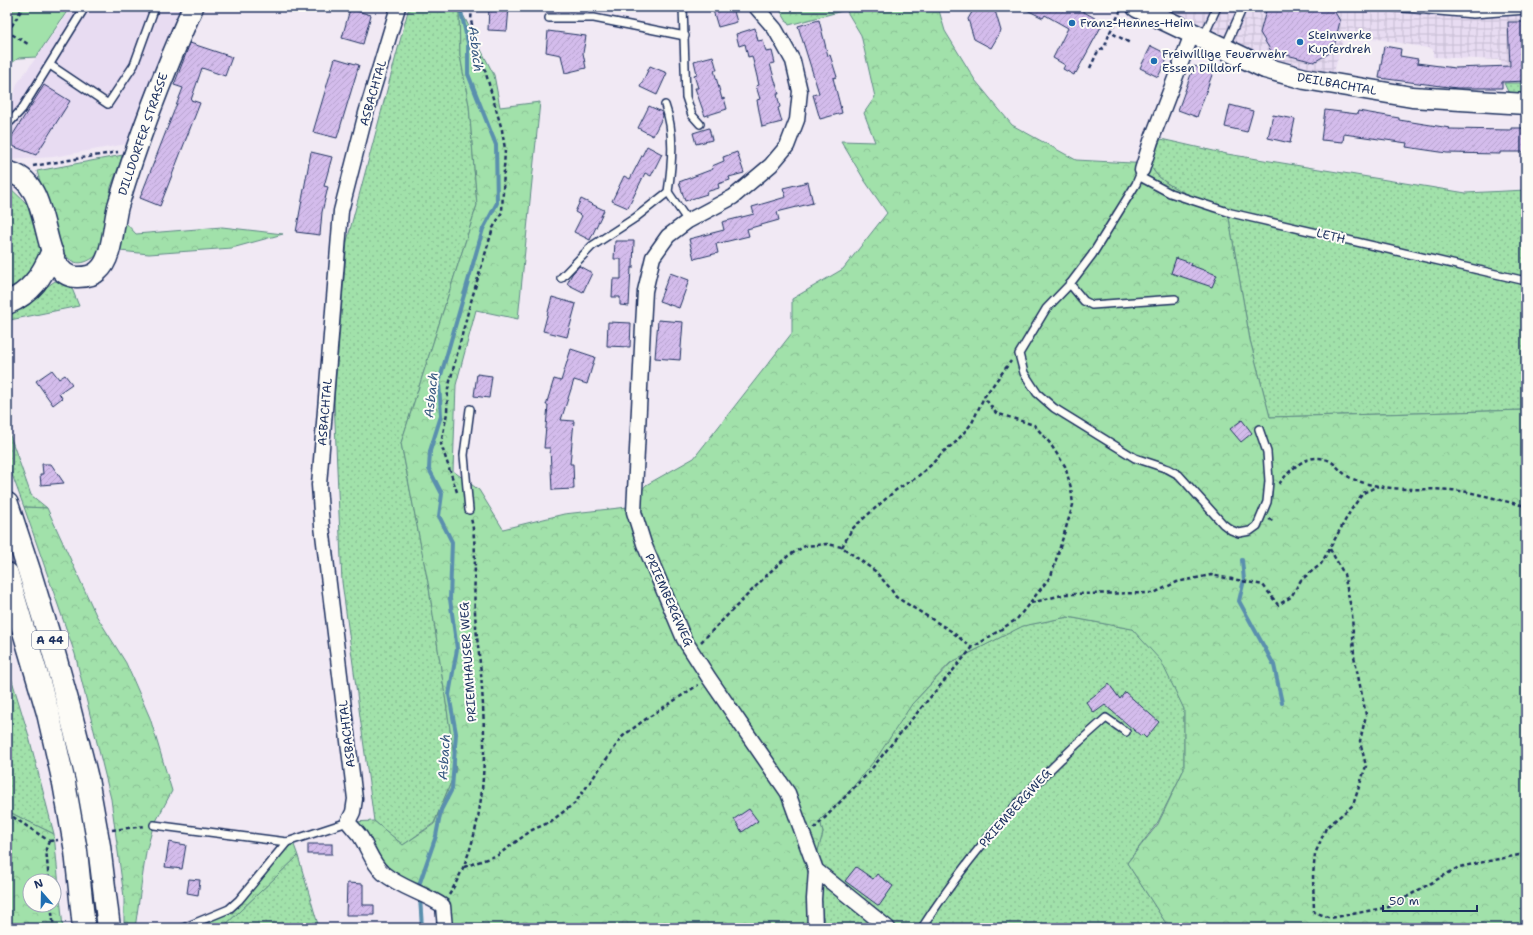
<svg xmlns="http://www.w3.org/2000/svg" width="1533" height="935" viewBox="0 0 1533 935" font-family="'Shantell Sans',sans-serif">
<defs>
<pattern id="industrial-grid" width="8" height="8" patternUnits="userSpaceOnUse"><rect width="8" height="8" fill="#e8dcf2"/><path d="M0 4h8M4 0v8" fill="none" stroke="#c6bdd2"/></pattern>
<pattern id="grass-dots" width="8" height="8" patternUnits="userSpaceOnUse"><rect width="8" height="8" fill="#a1e1aa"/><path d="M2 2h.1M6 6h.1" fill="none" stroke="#8ac195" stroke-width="1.8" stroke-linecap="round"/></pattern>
<pattern id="forest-crowns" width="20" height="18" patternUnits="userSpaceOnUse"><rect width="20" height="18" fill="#a1e1aa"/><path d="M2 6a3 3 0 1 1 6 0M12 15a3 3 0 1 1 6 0" fill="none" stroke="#8ac195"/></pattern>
<pattern id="building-hatch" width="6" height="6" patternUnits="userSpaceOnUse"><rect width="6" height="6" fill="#d4bcec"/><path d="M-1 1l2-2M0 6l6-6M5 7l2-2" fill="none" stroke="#b5a2cd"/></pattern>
</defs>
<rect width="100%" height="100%" fill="#f1e9f4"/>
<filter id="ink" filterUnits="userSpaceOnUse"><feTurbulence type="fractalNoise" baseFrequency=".025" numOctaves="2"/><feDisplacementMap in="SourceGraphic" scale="8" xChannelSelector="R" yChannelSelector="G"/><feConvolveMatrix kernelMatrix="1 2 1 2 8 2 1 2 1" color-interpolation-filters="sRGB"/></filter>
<g filter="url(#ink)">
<path fill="#e8dcf2" d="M 81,7 L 182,7 L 164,44 L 132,143 L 53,157 L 7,160 L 7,121 L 17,84 L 72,8 L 78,11 Z"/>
<path fill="url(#industrial-grid)" d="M 1167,7 L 1526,7 L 1526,83 L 1504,83 L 1501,60 L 1433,57 L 1433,49 L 1345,33 L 1334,72 L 1314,70 L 1271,59 Z"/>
<g fill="url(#grass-dots)" stroke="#5e8884">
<path d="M 409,7 L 459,7 L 460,55 L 469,105 L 477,205 L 401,443 L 429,588 L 456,770 L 434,823 L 403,845 L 374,821 L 342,582 L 334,400 L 347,241 Z"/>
<path d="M 1504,83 L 1526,83 L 1526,94 L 1509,94 Z"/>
<path d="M 1161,139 L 1227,154 L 1466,193 L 1526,190 L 1526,410 L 1270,417 L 1250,340 L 1227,207 C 1205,202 1158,187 1150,164 Z"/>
<path d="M 7,185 L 27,204 L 40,248 L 38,263 L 25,285 L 7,296 Z"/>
<path d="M 55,281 L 71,286 L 79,306 L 10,320 L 7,323 L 7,311 L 17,308 Z"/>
<path d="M 7,427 L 31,495 L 47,508 L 24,507 L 7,461 Z"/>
<path d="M 1068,617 L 1132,629 L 1162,661 L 1184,709 L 1184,769 L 1158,822 L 1127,863 L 1169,928 L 826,928 L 811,874 L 823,833 L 820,820 L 848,792 L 912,704 L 951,663 L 1022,626 Z"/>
<path d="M 7,664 L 28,733 L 54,834 L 7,811 Z"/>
<path d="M 298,856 L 319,928 L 222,928 Z"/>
</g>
<g fill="url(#forest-crowns)" stroke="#5e8884" fill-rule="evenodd">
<path d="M 459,7 L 494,75 L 500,107 L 540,102 L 518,319 L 476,310 L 456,385 L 453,471 L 479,490 L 503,529 L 564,514 L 628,507 L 646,485 L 694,458 L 792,333 L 792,299 L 843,269 L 887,213 L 865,181 L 841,141 L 875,142 L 864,113 L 875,97 L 861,35 L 846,10 L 789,25 L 778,7 L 938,7 L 945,31 L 975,80 L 1012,125 L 1076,160 L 1150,164 C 1158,187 1205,202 1227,207 L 1250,340 L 1270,417 L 1526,410 L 1526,919 L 1518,928 L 1169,928 L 1127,863 L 1158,824 L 1184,769 L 1184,709 L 1161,661 L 1132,629 L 1068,617 L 1023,626 L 950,663 L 912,704 L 878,756 L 848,793 L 820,820 L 823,833 L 811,874 L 826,928 L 449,928 L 445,905 L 393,878 L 351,822 L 374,821 L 403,845 L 434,824 L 456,770 L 429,588 L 401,443 L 477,205 L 469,105 L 460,55 Z"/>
<path d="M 123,155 L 111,187 L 100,253 C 82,267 72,267 59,247 L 37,171 Z"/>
<path d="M 124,221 L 136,234 L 222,227 L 283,234 L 232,248 L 149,254 L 120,251 Z"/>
<path d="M 24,507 L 47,508 L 96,615 L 126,663 L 150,718 L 172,791 L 153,827 L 146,852 L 135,928 L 124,928 L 124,897 L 111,799 L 75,654 Z"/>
<path d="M 7,811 L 54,834 L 63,928 L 7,928 ZM 30,881 L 54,881 L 54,905 L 30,905 Z"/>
<path d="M 293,842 L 298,856 L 222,928 L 186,928 L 230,909 L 287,846 Z"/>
</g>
<path fill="#a1e1aa" stroke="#5e8884" d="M 7,7 L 70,7 L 36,57 L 19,58 L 7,66 Z"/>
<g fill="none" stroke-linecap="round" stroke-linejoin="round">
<g stroke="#5a8fae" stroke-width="4">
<path d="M 1242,560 L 1244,580 L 1239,601 L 1274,665 L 1282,703"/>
<path d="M 419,890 L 419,885 L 436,836 L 441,810 L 452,789 L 456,733 L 449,695 L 457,649 L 450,599 L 452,542 L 439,516 L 442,494 L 429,469 L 430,451 L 441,416 L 439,382 L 483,229 L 497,203 L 496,145 L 468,74 L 468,43 L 460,7"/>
<path d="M 420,897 L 422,928"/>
</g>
</g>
<g fill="url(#building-hatch)" stroke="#1b2f5e">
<path d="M 489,7 L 509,7 L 507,31 L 488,30 Z"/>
<path d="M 712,7 L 727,7 L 728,10 L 733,8 L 737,22 L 718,27 Z"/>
<path d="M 975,7 L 994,7 L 1001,31 L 991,48 L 974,39 L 968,19 Z"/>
<path d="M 1021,7 L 1075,7 L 1102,22 L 1102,25 L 1076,73 L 1075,72 L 1074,75 L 1063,69 L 1065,65 L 1053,58 L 1068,28 L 1045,15 L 1043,18 Z"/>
<path d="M 1267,7 L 1332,7 L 1340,21 L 1333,51 L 1314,62 L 1271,51 L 1260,33 Z"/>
<path d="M 350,9 L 371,15 L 363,44 L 342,38 Z"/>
<path d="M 819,20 L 828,56 L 830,55 L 837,77 L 833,78 L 842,113 L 820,119 L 813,95 L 819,93 L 798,26 Z"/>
<path d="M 1508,22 L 1526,22 L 1526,81 L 1502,82 L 1502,88 L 1457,88 L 1379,78 L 1384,46 L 1401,49 L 1400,56 L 1418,59 L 1417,63 L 1455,68 L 1510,66 Z"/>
<path d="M 755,28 L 758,41 L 763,40 L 766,52 L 772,51 L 775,63 L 770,64 L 779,94 L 777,94 L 780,107 L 778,108 L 782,122 L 762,127 L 757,100 L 760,99 L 756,86 L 759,85 L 752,56 L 748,57 L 745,44 L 739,46 L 736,34 Z"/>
<path d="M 548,31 L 586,36 L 583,53 L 586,68 L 565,73 L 561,55 L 546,52 Z"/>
<path d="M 190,43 L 232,57 L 225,76 L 202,68 L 191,100 L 200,103 L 160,206 L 140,198 L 183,88 L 174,85 Z"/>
<path d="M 1151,46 L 1169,55 L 1158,77 L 1140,68 Z"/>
<path d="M 713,56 L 717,70 L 714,70 L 722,99 L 724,98 L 727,109 L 705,116 L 695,88 L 698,88 L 694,75 L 697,74 L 694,61 Z"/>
<path d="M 335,58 L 359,65 L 337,138 L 313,132 Z"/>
<path d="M 650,66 L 667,73 L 657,95 L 640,87 Z"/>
<path d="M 1194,66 L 1213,72 L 1197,117 L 1178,110 Z"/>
<path d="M 44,85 L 70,101 L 36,155 L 7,144 Z"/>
<path d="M 1230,105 L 1253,111 L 1247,132 L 1225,127 Z"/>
<path d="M 649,106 L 662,112 L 663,116 L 653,136 L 638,128 Z"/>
<path d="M 1325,110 L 1357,114 L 1358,111 L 1399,118 L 1399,120 L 1450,128 L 1449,129 L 1511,130 L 1511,128 L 1526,128 L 1526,152 L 1500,152 L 1500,154 L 1447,153 L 1406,147 L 1407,143 L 1344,134 L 1343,142 L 1321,140 Z"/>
<path d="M 1273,115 L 1295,119 L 1290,143 L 1268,138 Z"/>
<path d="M 709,128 L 712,140 L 696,144 L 693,133 Z"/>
<path d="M 647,146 L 662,154 L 651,176 L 645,173 L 628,208 L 612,201 L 624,176 L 630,179 Z"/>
<path d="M 311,152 L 332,157 L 324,186 L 328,187 L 322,212 L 320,235 L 296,232 Z"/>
<path d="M 737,152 L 744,173 L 729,177 L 730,180 L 718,184 L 719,188 L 706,192 L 707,194 L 685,201 L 679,182 L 713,169 L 712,166 L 724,161 L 723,157 Z"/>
<path d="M 808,182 L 813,203 L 777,212 L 779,220 L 747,229 L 749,236 L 716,244 L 718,253 L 694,259 L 689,239 L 724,230 L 722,222 L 754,214 L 752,207 L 786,197 L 783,188 Z"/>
<path d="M 581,199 L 604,210 L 590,240 L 574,232 L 582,216 L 575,212 Z"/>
<path d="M 615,241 L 634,241 L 633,268 L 631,268 L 629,306 L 620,305 L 620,297 L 612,297 L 613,279 L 621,279 L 621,259 L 614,259 Z"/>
<path d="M 1176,258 L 1191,263 L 1190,265 L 1217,275 L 1212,287 L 1171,273 Z"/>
<path d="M 579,266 L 592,273 L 583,292 L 567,284 L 572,274 Z"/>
<path d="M 670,273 L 689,280 L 679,308 L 659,301 Z"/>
<path d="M 552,297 L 576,304 L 567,337 L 543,331 Z"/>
<path d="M 658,320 L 683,322 L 680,360 L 655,358 Z"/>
<path d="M 608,322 L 631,323 L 630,347 L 607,346 Z"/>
<path d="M 571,349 L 595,357 L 587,384 L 574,380 L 561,420 L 574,421 L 570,464 L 573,464 L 574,489 L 552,490 L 550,448 L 544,448 L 548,405 L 546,405 L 554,379 L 561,381 Z"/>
<path d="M 52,370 L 59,379 L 65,375 L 72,384 L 59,393 L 62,398 L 53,405 L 36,381 Z"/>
<path d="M 477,374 L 492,376 L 489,398 L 474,396 Z"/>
<path d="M 1242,420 L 1252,433 L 1241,442 L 1230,429 Z"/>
<path d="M 42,464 L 51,464 L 64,483 L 41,485 L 40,474 L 43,474 Z"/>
<path d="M 1109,684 L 1120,699 L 1125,692 L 1159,722 L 1146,738 L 1142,734 L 1141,736 L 1105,705 L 1094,713 L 1086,702 Z"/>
<path d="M 749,809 L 758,821 L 742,832 L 734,819 Z"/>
<path d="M 169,842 L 186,845 L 182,869 L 165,867 Z"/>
<rect x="308" y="844" width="24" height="10"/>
<path d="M 856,867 L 873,879 L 877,874 L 893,886 L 879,906 L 845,881 Z"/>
<path d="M 189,879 L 200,880 L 198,895 L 187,893 Z"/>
<path d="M 347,883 L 363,884 L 363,905 L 374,905 L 374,915 L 346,915 Z"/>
</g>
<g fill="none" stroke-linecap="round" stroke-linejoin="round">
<g stroke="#1b2f5e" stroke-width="10">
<g id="lane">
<path d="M 683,7 L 686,97 L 692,115 L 700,124"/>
<path d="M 1392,7 L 1473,14 L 1526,10"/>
<path d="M 549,18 L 594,18 L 685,36"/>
<path d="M 1203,38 L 1217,7"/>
<path d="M 1225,47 L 1243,7"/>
<path d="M 50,65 L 108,104 L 134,65 L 155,7"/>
<path d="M 11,121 L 22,109 L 85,7"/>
<path d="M 1142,170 L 1136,184 L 1092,255 L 1070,284 L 1046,309 L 1019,354 L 1024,373 L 1037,393 L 1054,408 L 1135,458 L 1168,469 L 1179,475 L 1223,524 L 1231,530 L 1239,533 L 1250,531 L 1257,526 L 1267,502 L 1269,481 L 1267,452 L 1259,429"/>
<path d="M 1140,177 L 1170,193 L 1231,213 L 1526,281"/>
<path d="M 668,192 L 688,221"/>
<path d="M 561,278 L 592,246 L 635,218 L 668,192 C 672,164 675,132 665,105"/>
<path d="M 1070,284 L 1084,301 L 1092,305 L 1175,299"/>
<path d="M 469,510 L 464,455 L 470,409"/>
<path d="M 154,825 L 287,842 L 348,822"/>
<path d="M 183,928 L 229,909 L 239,900 L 287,842"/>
<path d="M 922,928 C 973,848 1035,779 1106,718 L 1126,732"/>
</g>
</g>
<g stroke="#1b2f5e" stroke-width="17">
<g id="street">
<path d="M 398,7 L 366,113 L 341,211 L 319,485 L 322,526 L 355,799 L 353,812 L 348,822 C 352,827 356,831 360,836 C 368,848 372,863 383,873 C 401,888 424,893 443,906 L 445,928"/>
<path d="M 756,7 L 775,29 L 793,61 L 800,91 L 797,120 L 787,146 L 771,165 L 733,197 L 688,221 L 668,236 L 653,257 L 645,291 L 643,326 L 634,512 L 644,544 L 684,639 L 709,678 L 788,793 L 816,870 L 888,928"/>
<path d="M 1142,170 L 1151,141 L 1192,34"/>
<path d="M 815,928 L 814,899 L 816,870"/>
</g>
</g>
<g stroke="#1b2f5e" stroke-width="23">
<g id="secondary">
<path d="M 1137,7 L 1265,68 L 1305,79 L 1412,97 L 1526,104"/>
<path d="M 7,172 C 57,179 36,279 78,277 C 85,277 93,276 98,271 C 113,259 113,224 118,206 C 138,138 164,72 193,7"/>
</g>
</g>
<g stroke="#1b2f5e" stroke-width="25">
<g id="highway">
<path d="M 7,303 C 31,293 42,276 52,253"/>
<path d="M 7,504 C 38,594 65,686 87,779"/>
<path d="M 7,574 L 48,713 L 64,783"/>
</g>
</g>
<g stroke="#1b2f5e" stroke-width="2.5" stroke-dasharray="4 3" stroke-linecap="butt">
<path d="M 1121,10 L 1110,32 L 1130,43"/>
<path d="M 8,32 L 23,7"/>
<path d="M 7,34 L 8,32 L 28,44"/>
<path d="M 1090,68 L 1097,53 L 1105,46 L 1110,32"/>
<path d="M 33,166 L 118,152"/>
<path d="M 1279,484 C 1288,472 1302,457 1319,458 C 1335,459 1337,470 1349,477 C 1356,481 1370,485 1378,486 C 1402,491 1427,488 1451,490 C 1477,492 1501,501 1526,506"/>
<path d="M 457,492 L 441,444 L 447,413 L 448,389 L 469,308 L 493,228 L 502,212 L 505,149 L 502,130 L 471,21 L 472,7"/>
<path d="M 1269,519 L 1275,522"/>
<path d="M 842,547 L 852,529 L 872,511 L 896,490 L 917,477 L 931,465 L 943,452 L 956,442 L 972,423 L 984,397 L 1011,361"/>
<path d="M 1330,549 L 1344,574 L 1352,613 L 1354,656 L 1366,715 L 1360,741 L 1366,766 L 1353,805 L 1326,828 L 1315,854 L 1313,876 L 1314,912 L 1331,918 L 1389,907 L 1459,867 L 1519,855 L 1526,858"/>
<path d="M 1031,603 L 1066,594 L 1154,593 L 1177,582 L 1211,575 L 1263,585 L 1278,605 L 1291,597 L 1301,580 L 1321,564 L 1351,510 L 1363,493 L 1378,486"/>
<path d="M 701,642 L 772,570 L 788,556 L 805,546 L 827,544 L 842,547 L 875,571 L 890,588 L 896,597 L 951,631 L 972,648"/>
<path d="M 7,813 L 49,841"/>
<path d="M 814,829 L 869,772 L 911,720 L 972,648 L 1017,619 L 1051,576 L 1073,505 L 1071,488 L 1065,466 L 1049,442 L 1034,425 L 996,413 L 984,397"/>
<path d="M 112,830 L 145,826"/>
<path d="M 49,841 L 58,840"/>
<path d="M 49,841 L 46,849 L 49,881"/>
<path d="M 464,867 L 498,855 L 532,830 L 550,822 L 575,803 L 623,736 L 643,721 L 698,685"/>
<path d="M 449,895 C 490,828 486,747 481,673 C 479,652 476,633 475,612 C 473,581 478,549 471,518"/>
<path d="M 51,905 L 54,928"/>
</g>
<use href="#lane" stroke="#fdfcf7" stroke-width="7"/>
<use href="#street" stroke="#fdfcf7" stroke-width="14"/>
<use href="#secondary" stroke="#fdfcf7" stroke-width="20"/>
<use href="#highway" stroke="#fdfcf7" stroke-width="22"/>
<g stroke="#1b2f5e" stroke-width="25" stroke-linecap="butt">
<g id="highway-bridge">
<path d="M 87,779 L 99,846 L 109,928"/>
<path d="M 64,783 L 76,851 L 84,928"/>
</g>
</g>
<use href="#highway-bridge" stroke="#fdfcf7" stroke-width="22"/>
</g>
</g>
<g fill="#1f6fb2" stroke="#fdfcf7" stroke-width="1.5">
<circle cx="1072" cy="23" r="4"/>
<circle cx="1300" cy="42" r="4"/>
<circle cx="1154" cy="61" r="4"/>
</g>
<g text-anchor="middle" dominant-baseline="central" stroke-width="4" stroke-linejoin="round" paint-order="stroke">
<rect fill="#fdfcf7" stroke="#5f6c8c" stroke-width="1" x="32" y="631" width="36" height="18" rx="3"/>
<g font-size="11" font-weight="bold" fill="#1b2f5e">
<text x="50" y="640">A 44</text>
</g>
<g font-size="12" fill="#1b2f5e" stroke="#fdfcf7" text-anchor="start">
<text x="1080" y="23">Franz-Hennes-Heim</text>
<text x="1308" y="35">Steinwerke<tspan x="1308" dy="14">Kupferdreh</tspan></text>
<text x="1162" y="54">Freiwillige Feuerwehr<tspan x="1162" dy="14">Essen Dilldorf</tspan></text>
</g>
<g font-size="12" fill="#1b2f5e" stroke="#fdfcf7">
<text transform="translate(1337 84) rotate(10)">DEILBACHTAL</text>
<text transform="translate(373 93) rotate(-74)">ASBACHTAL</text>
<text transform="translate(143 134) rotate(-71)">DILLDORFER STRASSE</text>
<text transform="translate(1331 236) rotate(13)">LETH</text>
<text transform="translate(325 412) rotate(-85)">ASBACHTAL</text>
<text transform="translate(669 600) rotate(66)">PRIEMBERGWEG</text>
<text transform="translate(468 662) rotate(-94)">PRIEMHAUSER WEG</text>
<text transform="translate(347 734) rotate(-97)">ASBACHTAL</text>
<text transform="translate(1015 808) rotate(-48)">PRIEMBERGWEG</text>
</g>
<g font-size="13" font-style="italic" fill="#355780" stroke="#fdfcf7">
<text transform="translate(476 49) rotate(83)">Asbach</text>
<text transform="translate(431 395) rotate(-84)">Asbach</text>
<text transform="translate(444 757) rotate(-86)">Asbach</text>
</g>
</g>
<rect width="1533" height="935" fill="none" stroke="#fdfcf7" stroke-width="24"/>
<rect x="12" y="12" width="1509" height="911" fill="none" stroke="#1b2f5e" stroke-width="1.5" filter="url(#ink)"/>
<g transform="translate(42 893) rotate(340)"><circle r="19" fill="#fdfcf7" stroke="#a3aaba"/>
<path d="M0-3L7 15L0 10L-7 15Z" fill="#1f6fb2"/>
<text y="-6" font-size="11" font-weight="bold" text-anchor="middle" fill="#1b2f5e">N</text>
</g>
<path d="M1383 905v6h94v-6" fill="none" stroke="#1b2f5e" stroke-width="2"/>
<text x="1389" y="905" font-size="12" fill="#1b2f5e" stroke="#fdfcf7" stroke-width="3" paint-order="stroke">50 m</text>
</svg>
